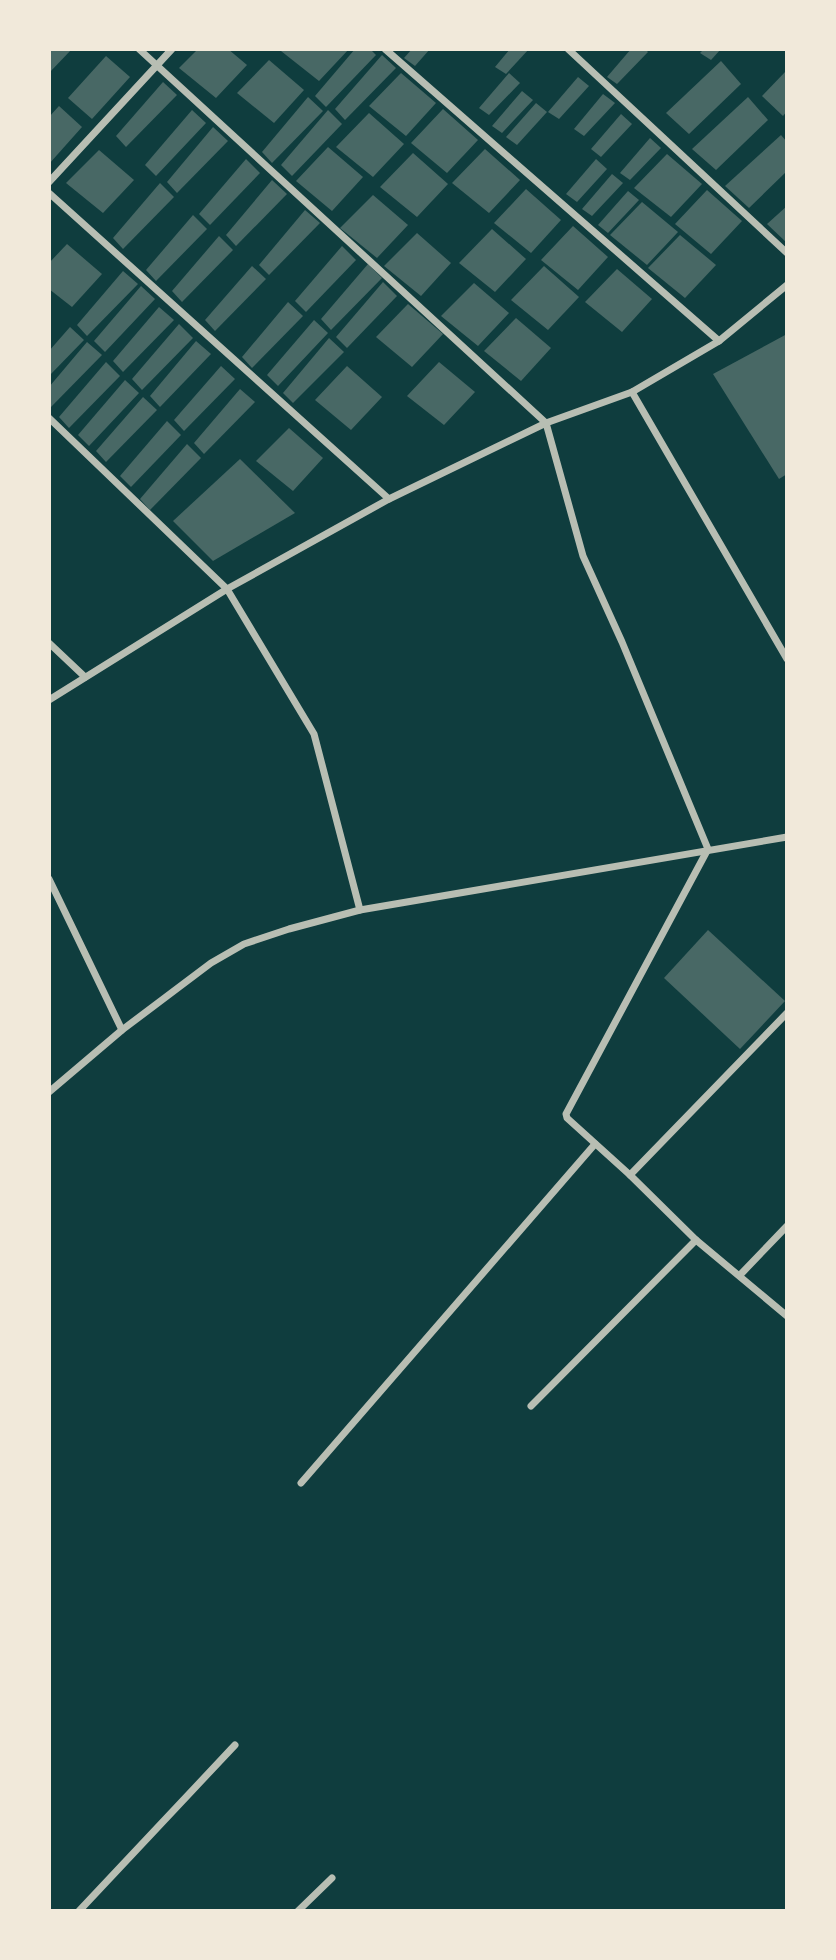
<svg xmlns="http://www.w3.org/2000/svg" width="836" height="1960" viewBox="0 0 836 1960" font-family="Georgia,serif">
<rect width="100%" height="100%" fill="#0f3d3e"/>
<g fill="#486865">
<path d="M 49,49 L 72,49 L 49,73 Z"/>
<path d="M 198,49 L 228,49 L 247,65 L 216,98 L 179,68 Z"/>
<path d="M 284,49 L 349,49 L 319,81 L 281,51 Z"/>
<path d="M 355,49 L 370,49 L 376,55 L 326,107 L 315,96 Z"/>
<path d="M 412,49 L 430,49 L 415,66 L 404,58 Z"/>
<path d="M 510,49 L 529,49 L 506,74 L 495,67 Z"/>
<path d="M 631,49 L 645,49 L 648,52 L 617,84 L 607,77 Z"/>
<path d="M 704,49 L 721,49 L 711,60 L 700,53 Z"/>
<path d="M 382,55 L 396,68 L 345,120 L 335,109 Z"/>
<path d="M 106,56 L 130,77 L 92,119 L 68,98 Z"/>
<path d="M 269,60 L 304,90 L 274,123 L 237,93 Z"/>
<path d="M 721,61 L 741,84 L 689,134 L 666,113 Z"/>
<path d="M 786,71 L 787,111 L 783,116 L 762,96 Z"/>
<path d="M 401,73 L 436,103 L 406,136 L 369,106 Z"/>
<path d="M 509,73 L 520,83 L 489,115 L 479,108 Z"/>
<path d="M 578,77 L 589,86 L 559,119 L 548,112 Z"/>
<path d="M 163,82 L 177,95 L 126,147 L 116,136 Z"/>
<path d="M 522,91 L 533,100 L 502,133 L 492,126 Z"/>
<path d="M 603,94 L 615,103 L 584,136 L 574,129 Z"/>
<path d="M 308,97 L 323,111 L 272,163 L 262,152 Z"/>
<path d="M 748,97 L 768,120 L 716,170 L 692,149 Z"/>
<path d="M 536,103 L 547,112 L 517,145 L 506,137 Z"/>
<path d="M 59,106 L 82,127 L 49,164 L 49,117 Z"/>
<path d="M 443,109 L 478,140 L 447,173 L 411,143 Z"/>
<path d="M 192,110 L 206,123 L 156,176 L 145,165 Z"/>
<path d="M 328,110 L 342,124 L 292,176 L 281,165 Z"/>
<path d="M 369,113 L 404,144 L 373,177 L 336,147 Z"/>
<path d="M 621,114 L 632,124 L 601,157 L 591,149 Z"/>
<path d="M 213,127 L 228,141 L 177,193 L 167,182 Z"/>
<path d="M 781,135 L 787,142 L 787,171 L 749,208 L 725,186 Z"/>
<path d="M 650,138 L 661,148 L 630,180 L 620,173 Z"/>
<path d="M 328,147 L 363,177 L 332,211 L 296,181 Z"/>
<path d="M 485,149 L 520,180 L 489,213 L 452,183 Z"/>
<path d="M 99,150 L 134,180 L 103,213 L 66,183 Z"/>
<path d="M 413,153 L 448,184 L 417,217 L 380,187 Z"/>
<path d="M 667,154 L 702,184 L 671,217 L 634,188 Z"/>
<path d="M 246,159 L 260,173 L 210,225 L 199,214 Z"/>
<path d="M 596,159 L 607,169 L 577,202 L 566,194 Z"/>
<path d="M 612,174 L 623,183 L 592,216 L 582,209 Z"/>
<path d="M 272,180 L 287,194 L 236,246 L 226,235 Z"/>
<path d="M 160,183 L 174,197 L 123,249 L 113,238 Z"/>
<path d="M 526,189 L 561,220 L 531,253 L 494,223 Z"/>
<path d="M 707,190 L 742,221 L 711,254 L 675,224 Z"/>
<path d="M 628,191 L 639,200 L 608,233 L 598,225 Z"/>
<path d="M 373,195 L 408,225 L 377,258 L 340,228 Z"/>
<path d="M 642,202 L 678,232 L 647,265 L 610,235 Z"/>
<path d="M 787,206 L 787,243 L 767,224 Z"/>
<path d="M 305,210 L 320,223 L 269,275 L 259,265 Z"/>
<path d="M 193,215 L 207,229 L 156,281 L 146,270 Z"/>
<path d="M 573,226 L 608,257 L 578,290 L 541,260 Z"/>
<path d="M 492,229 L 526,259 L 495,292 L 459,263 Z"/>
<path d="M 417,233 L 451,263 L 421,296 L 384,266 Z"/>
<path d="M 680,235 L 716,265 L 685,298 L 648,268 Z"/>
<path d="M 219,236 L 233,250 L 182,302 L 172,291 Z"/>
<path d="M 67,244 L 102,274 L 72,307 L 49,289 L 49,263 Z"/>
<path d="M 342,246 L 356,260 L 306,312 L 295,301 Z"/>
<path d="M 368,264 L 382,278 L 331,330 L 321,319 Z"/>
<path d="M 252,266 L 266,279 L 215,331 L 205,320 Z"/>
<path d="M 544,266 L 579,297 L 548,330 L 511,300 Z"/>
<path d="M 617,269 L 652,299 L 622,332 L 585,302 Z"/>
<path d="M 123,271 L 138,284 L 87,336 L 77,325 Z"/>
<path d="M 383,282 L 397,296 L 347,348 L 336,337 Z"/>
<path d="M 474,283 L 509,313 L 478,346 L 441,316 Z"/>
<path d="M 141,286 L 155,299 L 105,352 L 94,341 Z"/>
<path d="M 288,302 L 303,316 L 252,368 L 242,357 Z"/>
<path d="M 408,304 L 443,334 L 412,367 L 376,337 Z"/>
<path d="M 159,307 L 174,320 L 123,372 L 113,361 Z"/>
<path d="M 516,318 L 551,348 L 521,381 L 484,351 Z"/>
<path d="M 314,320 L 328,333 L 278,386 L 267,375 Z"/>
<path d="M 179,324 L 193,338 L 142,390 L 132,379 Z"/>
<path d="M 70,327 L 84,340 L 49,376 L 49,351 Z"/>
<path d="M 787,334 L 787,474 L 779,479 L 713,374 Z"/>
<path d="M 329,338 L 344,352 L 293,403 L 283,393 Z"/>
<path d="M 196,341 L 211,354 L 160,407 L 150,396 Z"/>
<path d="M 87,342 L 102,355 L 51,407 L 49,405 L 49,387 Z"/>
<path d="M 106,362 L 120,376 L 69,428 L 59,417 Z"/>
<path d="M 439,362 L 475,392 L 444,425 L 407,396 Z"/>
<path d="M 221,366 L 235,379 L 184,431 L 174,420 Z"/>
<path d="M 347,366 L 382,397 L 351,430 L 315,400 Z"/>
<path d="M 125,380 L 139,393 L 89,446 L 78,435 Z"/>
<path d="M 240,389 L 255,402 L 204,454 L 194,443 Z"/>
<path d="M 143,397 L 157,410 L 106,462 L 96,451 Z"/>
<path d="M 167,421 L 181,435 L 131,487 L 120,476 Z"/>
<path d="M 289,428 L 323,458 L 293,491 L 256,461 Z"/>
<path d="M 187,444 L 201,458 L 150,510 L 140,499 Z"/>
<path d="M 240,459 L 295,513 L 213,561 L 173,521 Z"/>
<path d="M 708,930 L 785,1001 L 740,1049 L 664,978 Z"/>
</g>
<g fill="none" stroke-linecap="round" stroke-linejoin="round">
<g stroke="#b8beb3" stroke-width="7">
<path d="M 139,49 L 546,423 L 583,556 L 622,642 L 708,849 L 566,1114 L 567,1118 L 630,1175 L 696,1240 L 787,1316"/>
<path d="M 385,49 L 719,341"/>
<path d="M 568,49 L 787,253"/>
<path d="M 49,182 L 172,49"/>
<path d="M 49,193 L 389,499"/>
<path d="M 632,392 L 787,659"/>
<path d="M 49,418 L 227,589 L 314,734 L 360,910"/>
<path d="M 49,643 L 85,677"/>
<path d="M 49,700 L 227,589 L 389,499 L 546,423 L 632,392 L 719,341 L 787,285"/>
<path d="M 49,879 L 122,1030"/>
<path d="M 49,1092 L 122,1030 L 211,963 L 244,944 L 289,929 L 360,910 L 787,837"/>
<path d="M 630,1175 L 787,1013"/>
<path d="M 740,1275 L 787,1226"/>
<path d="M 531,1406 L 696,1240"/>
<path d="M 301,1483 L 595,1144"/>
<path d="M 79,1911 L 235,1745"/>
<path d="M 298,1911 L 332,1878"/>
</g>
</g>
<rect width="836" height="1960" fill="none" stroke="#f1e9da" stroke-width="102"/>
</svg>
